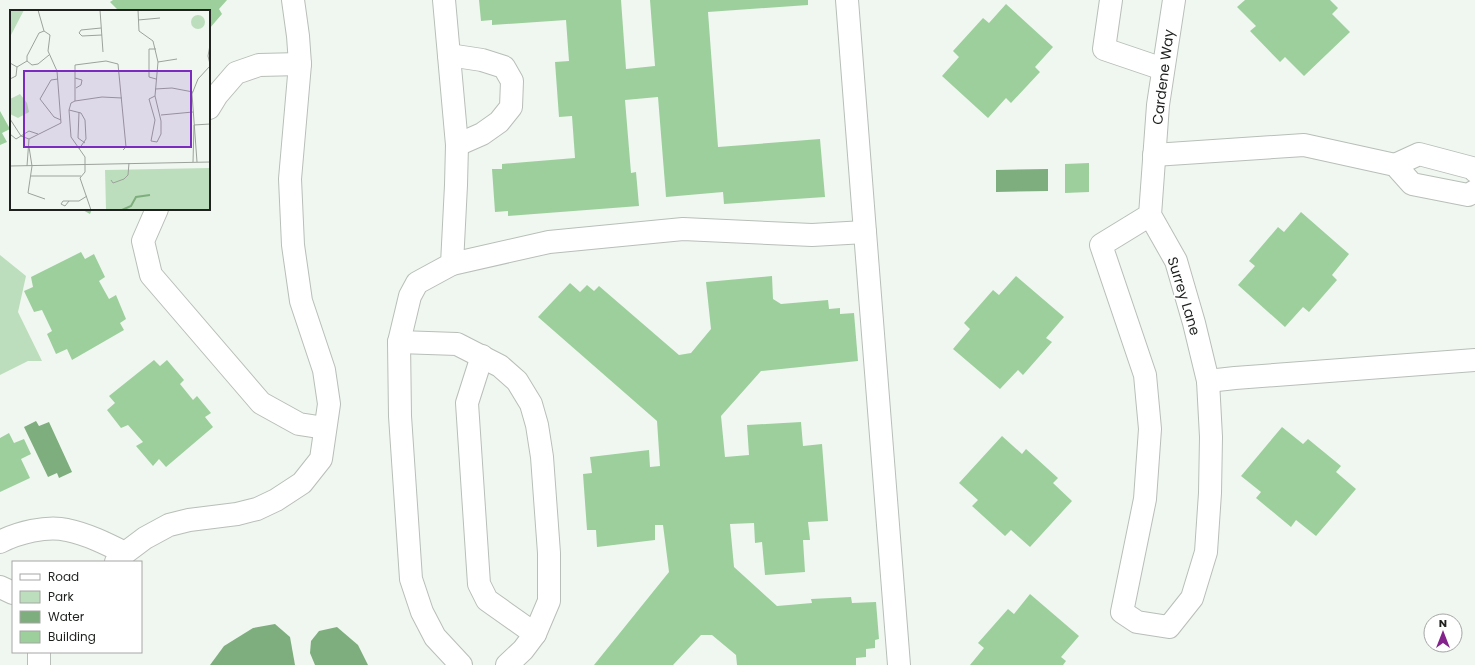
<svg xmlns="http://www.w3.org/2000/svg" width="1475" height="665" viewBox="0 0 1475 665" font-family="Poppins,sans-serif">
<rect width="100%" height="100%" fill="#f0f7f0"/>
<path fill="#bddebd" d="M 0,255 L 26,276 L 18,312 L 42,361 L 28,361 L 0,375 Z"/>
<g fill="#7eae7e">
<path d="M 1048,169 L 1048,191 L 996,192 L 996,170 Z"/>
<path d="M 36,421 L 39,426 L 49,422 L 72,472 L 59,478 L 57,473 L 48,477 L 24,427 Z"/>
<path d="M 275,624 L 290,637 L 295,665 L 210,665 L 224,646 L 253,628 Z"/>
<path d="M 337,627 L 358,645 L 368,665 L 315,665 L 310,653 L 311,641 L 319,631 Z"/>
</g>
<g fill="#9dcf9d">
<path d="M 113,0 L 227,0 L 219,9 L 222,14 L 209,29 L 209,11 L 114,11 L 117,9 L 110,2 Z"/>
<path d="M 479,0 L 621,0 L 626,69 L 655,66 L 650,0 L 808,0 L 808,5 L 708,12 L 718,147 L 820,139 L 825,197 L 724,204 L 723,192 L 666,197 L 658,97 L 625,100 L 631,173 L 636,172 L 639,206 L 508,216 L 508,211 L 495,212 L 492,169 L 502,169 L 502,164 L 575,158 L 572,116 L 559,117 L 555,62 L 569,61 L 566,20 L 492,25 L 492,20 L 481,21 Z"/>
<path d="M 1245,0 L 1330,0 L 1338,8 L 1332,14 L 1350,32 L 1304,76 L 1285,57 L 1280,62 L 1250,31 L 1256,26 L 1237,7 Z"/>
<path d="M 1006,4 L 1053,47 L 1035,67 L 1040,72 L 1011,103 L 1006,98 L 988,118 L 942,76 L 959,57 L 953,51 L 983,18 L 989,23 Z"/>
<path d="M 0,111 L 10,129 L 2,133 L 7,142 L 0,145 Z"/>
<path d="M 1089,163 L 1089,192 L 1065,193 L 1065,164 Z"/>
<path d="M 81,209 L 92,209 L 90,214 Z"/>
<path d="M 1301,212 L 1349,254 L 1332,275 L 1337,280 L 1309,312 L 1303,307 L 1285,327 L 1238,285 L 1255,266 L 1249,261 L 1278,227 L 1284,232 Z"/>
<path d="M 81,252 L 85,259 L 94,254 L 105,277 L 99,281 L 109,299 L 116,295 L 126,319 L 120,323 L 124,330 L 72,360 L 67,349 L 56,354 L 47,334 L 52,331 L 42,310 L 34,312 L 24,291 L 33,287 L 31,277 Z"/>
<path d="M 772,276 L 773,299 L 781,304 L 828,300 L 829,309 L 840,308 L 840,314 L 854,313 L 858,361 L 761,371 L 721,416 L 725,457 L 749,455 L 747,425 L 801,422 L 803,446 L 822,444 L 828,521 L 808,522 L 810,540 L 803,540 L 805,572 L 765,575 L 762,542 L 755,543 L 754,523 L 730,524 L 734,567 L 777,606 L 812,603 L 811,599 L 851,597 L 852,603 L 876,602 L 879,639 L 875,640 L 875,648 L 866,649 L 866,657 L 856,658 L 856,665 L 737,665 L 736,655 L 712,635 L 701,635 L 673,665 L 594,665 L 669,572 L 663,525 L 655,525 L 655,540 L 597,547 L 596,530 L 587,530 L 583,474 L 592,473 L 590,457 L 649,450 L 650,467 L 660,466 L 657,421 L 538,317 L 570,283 L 580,292 L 587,285 L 594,291 L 599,286 L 679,355 L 691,353 L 711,329 L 706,282 Z"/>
<path d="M 1016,276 L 1064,317 L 1046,338 L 1052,342 L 1023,375 L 1018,370 L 1000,389 L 953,349 L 970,329 L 964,323 L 993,290 L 999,295 Z"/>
<path d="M 154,360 L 160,366 L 167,360 L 184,380 L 180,384 L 193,400 L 197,396 L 211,413 L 205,417 L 213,427 L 166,467 L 159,459 L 153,466 L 136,446 L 143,442 L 128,425 L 121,428 L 107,410 L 115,403 L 109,396 Z"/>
<path d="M 1282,427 L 1303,444 L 1308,439 L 1341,466 L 1336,472 L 1356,489 L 1316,536 L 1296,520 L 1291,527 L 1256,498 L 1261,492 L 1241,476 Z"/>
<path d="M 9,433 L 14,443 L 24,439 L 31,454 L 21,459 L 30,478 L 0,492 L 0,438 Z"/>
<path d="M 1002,436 L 1022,454 L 1026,449 L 1058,478 L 1053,483 L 1072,501 L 1030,547 L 1011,530 L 1005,536 L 972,506 L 978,500 L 959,483 Z"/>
<path d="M 1030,594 L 1079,636 L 1061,657 L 1066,661 L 1063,665 L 970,665 L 984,648 L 978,643 L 1008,609 L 1014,614 Z"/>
</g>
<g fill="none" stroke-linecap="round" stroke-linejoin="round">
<g stroke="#b8beb8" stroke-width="24">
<g id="minor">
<path d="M 444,0 L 457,145 L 456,185 L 452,264 L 417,283 L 410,296 L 399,342 L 400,416 L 411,579 L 422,612 L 435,637 L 461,665"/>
<path d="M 847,0 L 865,232 L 899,665"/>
<path d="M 1111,0 L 1104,49 L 1163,69"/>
<path d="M 449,55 L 482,60 L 504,67 L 512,81 L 511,107 L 499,122 L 482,134 L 457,145"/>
<path d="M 209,108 L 217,95 L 236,73 L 259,65 L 300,64"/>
<path d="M 1154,155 L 1304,145 L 1395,165 L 1412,184 L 1468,195 L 1475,191"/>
<path d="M 1395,165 L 1419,154 L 1472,168 L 1475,171"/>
<path d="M 157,209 L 143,241 L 151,275 L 261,403 L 299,424 L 325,428"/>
<path d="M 1150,215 L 1101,245 L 1145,375 L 1150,429 L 1145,499 L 1122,612 L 1137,622 L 1169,627 L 1192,598 L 1206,552 L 1210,493 L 1211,437 L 1208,381 L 1194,323 L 1176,261 L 1150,215 L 1158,105 L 1174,0"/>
<path d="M 452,264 L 549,242 L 683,229 L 812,235 L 865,232"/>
<path d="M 399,342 L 457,344 L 500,366 L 517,381 L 531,404 L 537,425 L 542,457 L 549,553 L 549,601 L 535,634 L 523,650 L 507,665"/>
<path d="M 482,356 L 467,403 L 479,584 L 487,600 L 535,634"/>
<path d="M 1208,381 L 1235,378 L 1475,360"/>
<path d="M 0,542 C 17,533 47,525 67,530 C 87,534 107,544 125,553"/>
<path d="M 116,562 L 125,553 L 145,538 L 169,525 L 189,520 L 237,514 L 257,509 L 276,500 L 302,483 L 321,459 L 329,404 L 324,370 L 301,301 L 293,245 L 290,179 L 300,64 L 298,36 L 293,0"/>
<path d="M 0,587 L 13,593"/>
<path d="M 39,652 L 39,665"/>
</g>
</g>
<use href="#minor" stroke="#fff" stroke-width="22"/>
</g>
<g text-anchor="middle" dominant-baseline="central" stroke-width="3.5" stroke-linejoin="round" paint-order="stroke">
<g font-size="14" fill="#1e211e" stroke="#fff">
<text transform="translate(1163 77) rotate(-83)">Cardene Way</text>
<text transform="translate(1184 296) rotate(73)">Surrey Lane</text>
</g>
</g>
<g transform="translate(10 10)">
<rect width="200" height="200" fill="#f0f7f0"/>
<path d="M 0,0 L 14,0 L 0,27 ZM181 12a7 7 0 1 1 14 0a7 7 0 1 1-14 0ZM 10,84 L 17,93 L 19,102 L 8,108 L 0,104 L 0,89 ZM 200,158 L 200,200 L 96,200 L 95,160 Z" fill="#bddebd"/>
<path fill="none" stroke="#7eae7e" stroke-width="2" d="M 112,200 L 121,196 L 126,187 L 140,185"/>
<path fill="none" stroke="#9ca19c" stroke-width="1" d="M 28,0 L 34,21M 90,0 L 93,42M 128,0 L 129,21 L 143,31 L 148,52 L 145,86 L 151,111 L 151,124 L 147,132 L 141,131 L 145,110 L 139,89 L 145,86M 128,10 L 150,8M 91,18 L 71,20 L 69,23 L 72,26 L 92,25M 200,35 L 198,46 L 200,54M 146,39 L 139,39 L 139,67 L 146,69M 17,51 L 17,46 L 29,23 L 34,21M 17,51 L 22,55 L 28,54 L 39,45M 148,52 L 167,49M 0,53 L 7,57 L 17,51M 65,68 L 72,70 L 71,75 L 66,78M 0,69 L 6,66 L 7,57M 48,69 L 41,70 L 30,89 L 44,107 L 51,110M 145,79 L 162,78 L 183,82M 65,91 L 92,87 L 112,88M 59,100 L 71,103 L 75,110 L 76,129 L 69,139M 69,102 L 68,128 L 75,133M 151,105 L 183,102M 0,109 L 11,126 L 19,129M 184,115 L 200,114M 0,124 L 6,129 L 19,121 L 28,124M 19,129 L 51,113 L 47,61 L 38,41 L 40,25 L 34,21M 19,137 L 22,156 L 18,183 L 35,189M 183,152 L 184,115M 187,152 L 182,84 L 188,69 L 200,56M 0,156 L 200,152M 17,156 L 19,129M 21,166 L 71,166M 101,170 L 103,173 L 114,169 L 118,165 L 119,153M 59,191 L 55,196 L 51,194 L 53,191 L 69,191 L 77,186M 81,200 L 70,168 L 75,162 L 75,147 L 61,127 L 59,100 L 61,93 L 65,91 L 65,55 L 96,51 L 108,54 L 116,137 L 113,140"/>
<path fill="#7b2cbf" fill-opacity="0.15" stroke="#7b2cbf" stroke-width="2" d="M 14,61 L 181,61 L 181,137 L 14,137 Z"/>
<rect width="200" height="200" fill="none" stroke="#1e211e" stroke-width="2"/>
</g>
<rect x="12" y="561" width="130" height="92" fill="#ffffff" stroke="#a5a6a5"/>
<rect x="20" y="574" width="20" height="6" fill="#ffffff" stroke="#a5a6a5"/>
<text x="48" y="581" font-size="12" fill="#1e211e">Road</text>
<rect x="20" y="591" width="20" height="12" fill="#bddebd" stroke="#a5a6a5"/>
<text x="48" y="601" font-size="12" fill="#1e211e">Park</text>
<rect x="20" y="611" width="20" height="12" fill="#7eae7e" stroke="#a5a6a5"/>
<text x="48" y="621" font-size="12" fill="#1e211e">Water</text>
<rect x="20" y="631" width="20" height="12" fill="#9dcf9d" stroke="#a5a6a5"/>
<text x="48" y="641" font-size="12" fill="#1e211e">Building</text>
<g transform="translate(1443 633)"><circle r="19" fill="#ffffff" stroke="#a5a6a5"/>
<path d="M0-3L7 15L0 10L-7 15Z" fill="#85238d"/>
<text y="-6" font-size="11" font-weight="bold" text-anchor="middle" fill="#1e211e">N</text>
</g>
</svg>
